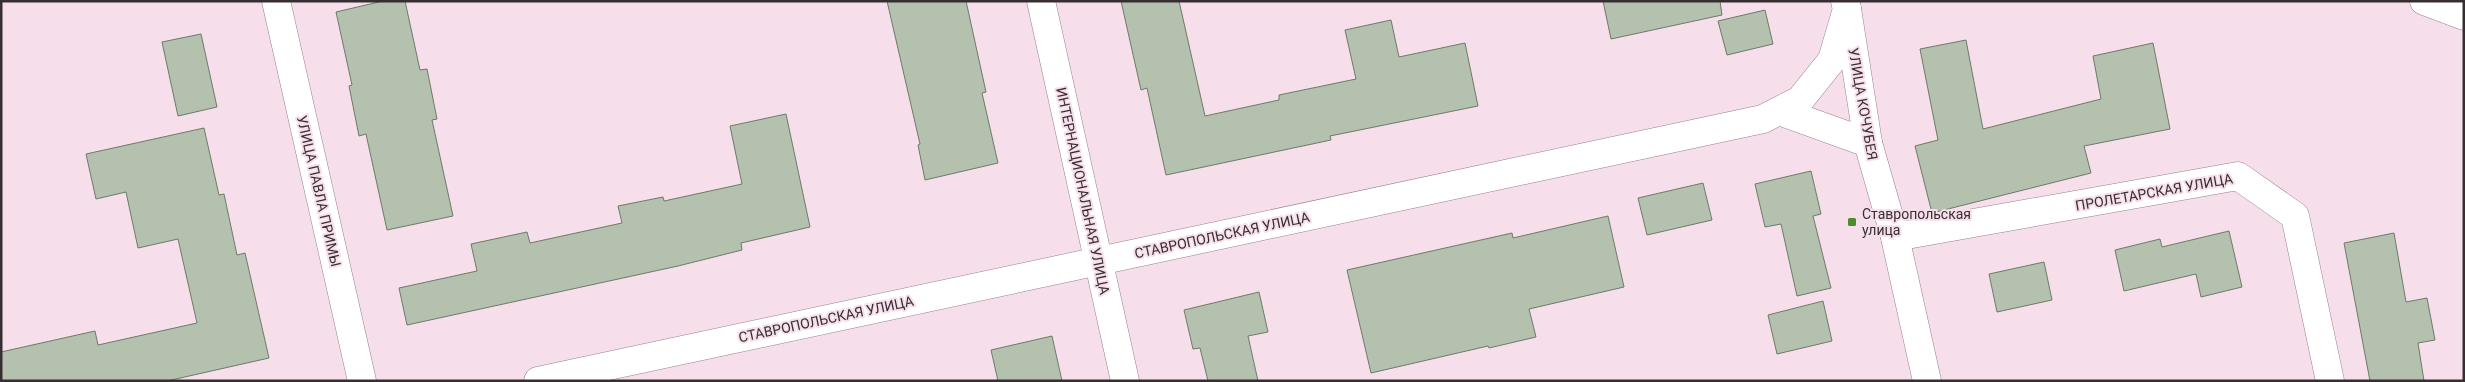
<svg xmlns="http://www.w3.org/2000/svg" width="2465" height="382" viewBox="0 0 2465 382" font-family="Roboto,sans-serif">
<rect width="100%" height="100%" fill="#f6dfea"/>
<g fill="#b4c1ae" stroke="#6e7a69">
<path d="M 383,1 L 405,1 L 420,70 L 427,69 L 437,119 L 432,120 L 453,216 L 387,230 L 366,134 L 359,136 L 349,86 L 352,85 L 336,12 Z"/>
<path d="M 887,1 L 966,1 L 986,92 L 982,93 L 998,163 L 925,180 L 918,145 L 920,144 Z"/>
<path d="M 1121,1 L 1179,1 L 1205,116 L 1279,100 L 1279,95 L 1356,79 L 1345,30 L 1391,20 L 1399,57 L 1465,43 L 1478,106 L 1330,136 L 1331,140 L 1166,175 L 1147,88 L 1141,90 Z"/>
<path d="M 1603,1 L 1720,1 L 1722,15 L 1611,39 Z"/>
<path d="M 1765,10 L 1773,44 L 1727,55 L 1718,21 Z"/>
<path d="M 201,34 L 217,107 L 178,116 L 162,42 Z"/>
<path d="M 1966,40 L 1983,129 L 2101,99 L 2093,56 L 2153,43 L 2170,129 L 2084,146 L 2091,173 L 1932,213 L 1915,146 L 1938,140 L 1920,49 Z"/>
<path d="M 786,114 L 810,227 L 741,243 L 742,250 L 678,266 L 407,325 L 399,288 L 477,271 L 471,244 L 527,232 L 530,243 L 622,223 L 618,206 L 663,197 L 664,201 L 742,184 L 730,126 Z"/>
<path d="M 204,128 L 219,195 L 224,194 L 237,255 L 245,253 L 269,358 L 167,381 L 1,381 L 1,352 L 95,331 L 98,345 L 197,323 L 178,239 L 138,248 L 126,192 L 96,199 L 86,154 Z"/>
<path d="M 1811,171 L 1821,214 L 1813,216 L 1831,288 L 1797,296 L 1781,224 L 1765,227 L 1755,184 Z"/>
<path d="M 1703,183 L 1712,220 L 1647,235 L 1638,198 Z"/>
<path d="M 1608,216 L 1624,287 L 1529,309 L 1536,337 L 1489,348 L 1488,346 L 1371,373 L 1347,270 L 1512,233 L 1513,238 Z"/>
<path d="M 2229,231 L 2242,287 L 2201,297 L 2196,274 L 2124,291 L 2115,250 L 2160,239 L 2162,247 Z"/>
<path d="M 2394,233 L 2406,302 L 2427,298 L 2435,340 L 2418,343 L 2424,381 L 2370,381 L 2344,243 Z"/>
<path d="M 2044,262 L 2052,300 L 1997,312 L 1989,274 Z"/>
<path d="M 1259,292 L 1268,332 L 1248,336 L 1258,381 L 1208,381 L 1200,348 L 1193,349 L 1184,310 Z"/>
<path d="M 1823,301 L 1832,341 L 1777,354 L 1768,315 Z"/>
<path d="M 1052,336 L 1062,381 L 998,381 L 991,350 Z"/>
</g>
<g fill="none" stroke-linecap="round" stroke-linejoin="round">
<g stroke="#97828c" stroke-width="29">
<g id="minor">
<path d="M 276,1 L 362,381"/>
<path d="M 1041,1 L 1125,381"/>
<path d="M 1847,9 L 1868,143 L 1895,237 L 1927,381"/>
<path d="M 1779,111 L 1868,143"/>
<path d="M 1895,237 L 2238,176 L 2295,216 L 2330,381"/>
</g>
</g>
<g stroke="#97828c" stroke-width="29">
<g id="primary">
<path d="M 2424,1 L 2464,16"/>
<path d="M 538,381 L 1763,119 L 1800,100 L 1832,60 L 1847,9 L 1845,1"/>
</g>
</g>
<use href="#minor" stroke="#fff" stroke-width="28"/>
<use href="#primary" stroke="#fff" stroke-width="28"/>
</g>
<rect fill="#4f8c2b" stroke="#f6dfea" stroke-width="2" x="1847" y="217" width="10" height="10" rx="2.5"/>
<g text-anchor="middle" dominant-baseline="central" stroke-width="4" stroke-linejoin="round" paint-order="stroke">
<g font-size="14" fill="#372e32" stroke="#f6dfea">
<text transform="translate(1863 104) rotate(80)">УЛИЦА КОЧУБЕЯ</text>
<text transform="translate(319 191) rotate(77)">УЛИЦА ПАВЛА ПРИМЫ</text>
<text transform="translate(1083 191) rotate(78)">ИНТЕРНАЦИОНАЛЬНАЯ УЛИЦА</text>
<text transform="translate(2154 192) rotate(-10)">ПРОЛЕТАРСКАЯ УЛИЦА</text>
<text transform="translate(1222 235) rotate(-12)">СТАВРОПОЛЬСКАЯ УЛИЦА</text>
<text transform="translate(826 319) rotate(-12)">СТАВРОПОЛЬСКАЯ УЛИЦА</text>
</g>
<g font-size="14" fill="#372e32" stroke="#f6dfea" text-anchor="start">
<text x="1862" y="214">Ставропольская<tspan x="1862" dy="16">улица</tspan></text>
</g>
</g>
<rect width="2465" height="382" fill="none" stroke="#372e32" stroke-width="5"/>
</svg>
